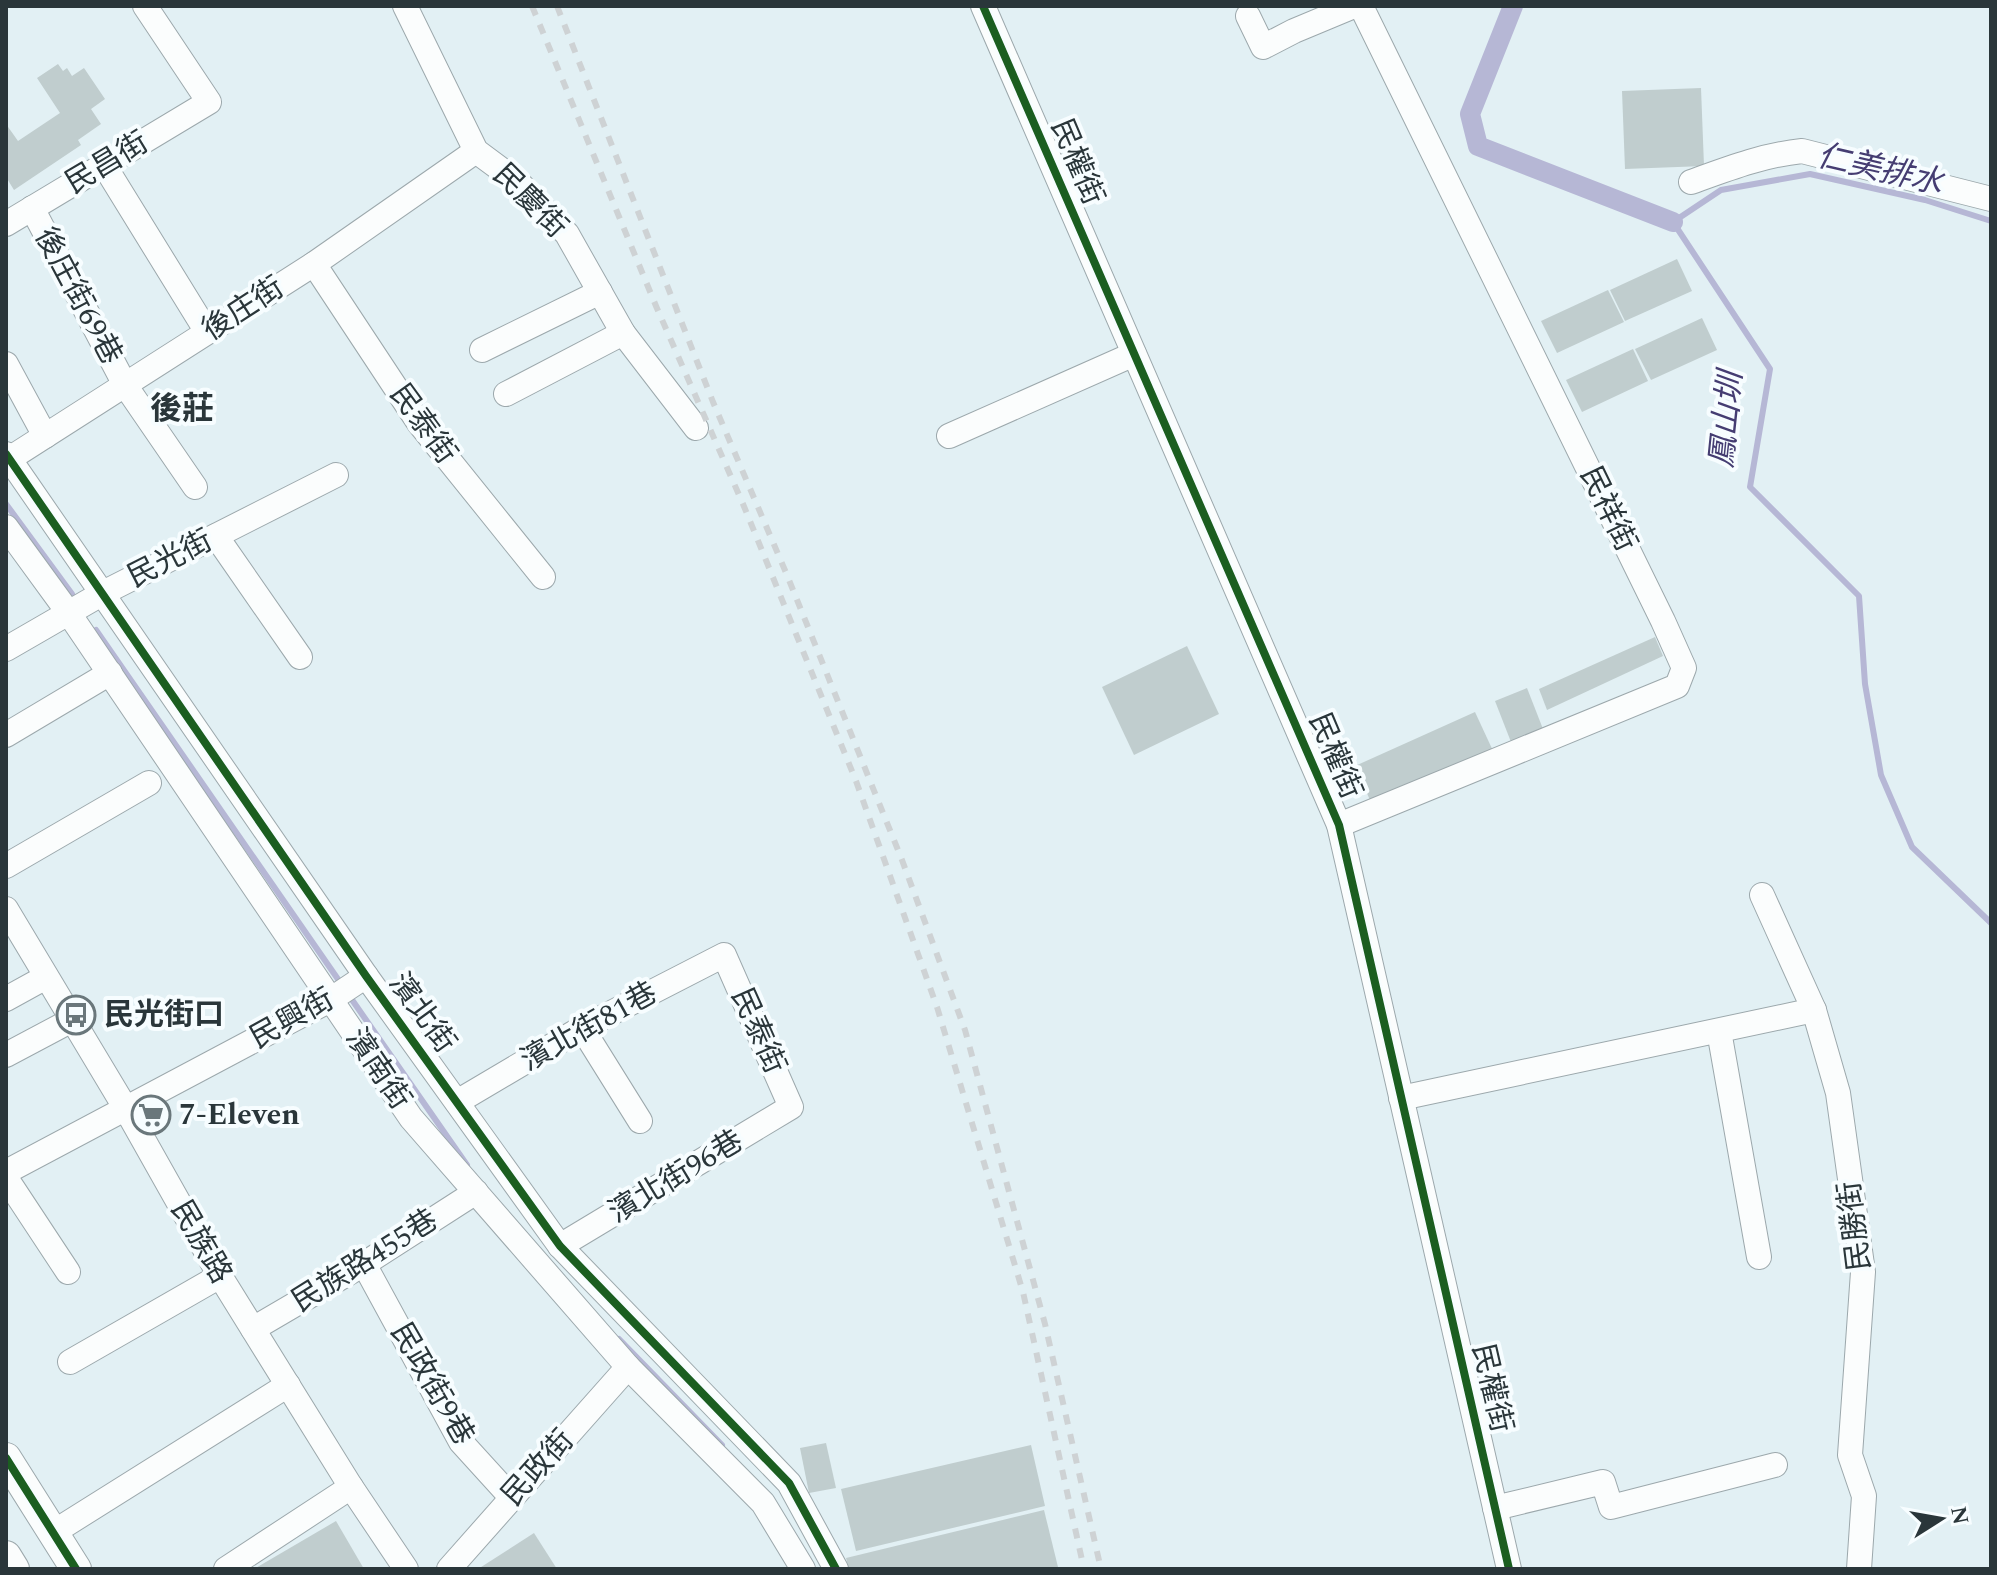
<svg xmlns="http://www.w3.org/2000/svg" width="1997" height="1575" viewBox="0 0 1997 1575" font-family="Spectral,'Noto Sans TC',serif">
<rect width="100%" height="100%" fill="#e2f0f4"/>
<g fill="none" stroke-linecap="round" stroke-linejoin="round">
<g stroke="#b6b7d5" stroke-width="6">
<path d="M 1991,221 L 1925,200 L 1810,174 L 1721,190 L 1673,222 L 1770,369 L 1750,487 L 1859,596 L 1865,684 L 1881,775 L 1912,847 L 1991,923"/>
<path d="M 6,504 L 72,594"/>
<path d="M 96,630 L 342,985"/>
<path d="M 348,994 L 467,1165"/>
<path d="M 619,1339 L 722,1445"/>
</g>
<path stroke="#b6b7d5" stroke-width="20" d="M 1513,6 L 1470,114 L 1478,146 L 1673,222"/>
</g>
<g fill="#c0cdce">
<path d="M 58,64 L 63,71 L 67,68 L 72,76 L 84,68 L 105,99 L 91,109 L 101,124 L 78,140 L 81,145 L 14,190 L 6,177 L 6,124 L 18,141 L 60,113 L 37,78 Z"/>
<path d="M 1701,88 L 1704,166 L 1625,169 L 1622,91 Z"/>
<path d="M 1677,259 L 1692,291 L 1625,321 L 1610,290 Z"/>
<path d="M 1608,290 L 1624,322 L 1557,353 L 1541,321 Z"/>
<path d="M 1702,318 L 1717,350 L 1651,380 L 1635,349 Z"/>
<path d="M 1633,349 L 1648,381 L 1582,412 L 1566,380 Z"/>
<path d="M 1655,637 L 1663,656 L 1547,710 L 1539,689 Z"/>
<path d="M 1187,646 L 1219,714 L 1134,755 L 1102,687 Z"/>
<path d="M 1527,688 L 1543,729 L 1511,742 L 1495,701 Z"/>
<path d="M 1475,712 L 1494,753 L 1373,807 L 1355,766 Z"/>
<path d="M 826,1443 L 836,1488 L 809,1493 L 800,1448 Z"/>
<path d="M 1031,1445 L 1045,1506 L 856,1551 L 841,1489 Z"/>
<path d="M 1044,1510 L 1058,1567 L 849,1569 L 846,1558 Z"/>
<path d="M 336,1521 L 364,1569 L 254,1569 Z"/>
<path d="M 534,1533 L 557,1569 L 478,1569 Z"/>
</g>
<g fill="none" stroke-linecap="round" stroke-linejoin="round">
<g stroke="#9ca8ac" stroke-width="26">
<g id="minor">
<path d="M 405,6 L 476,151 L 518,182 L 567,234 L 623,333 L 696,428"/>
<path d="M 983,6 L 1339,825 L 1509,1569"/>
<path d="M 1248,16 L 1263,47 L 1294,31 L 1354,6"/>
<path d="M 104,165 L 207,332"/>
<path d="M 1691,182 C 1727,169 1763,155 1802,151 L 1991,199"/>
<path d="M 32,208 L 125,385 L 195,487"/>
<path d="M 6,224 L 209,102 L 145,6"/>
<path d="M 314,264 L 419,423 L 543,577"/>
<path d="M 482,350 L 600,292"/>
<path d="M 6,364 L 45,436"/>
<path d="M 506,394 L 623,333"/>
<path d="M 949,436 L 1134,354"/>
<path d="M 6,454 L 366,976 L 560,1246 L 789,1483 L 836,1569"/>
<path d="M 6,461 L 314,264 L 476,151"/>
<path d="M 6,527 L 68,612 L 411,1118 L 628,1367 L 763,1503 L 803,1569"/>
<path d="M 216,536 L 300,657"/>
<path d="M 6,649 L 103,593 L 336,475"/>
<path d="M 6,735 L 110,673"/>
<path d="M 1339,825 L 1677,686 L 1684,668 L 1663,621 L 1361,6"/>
<path d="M 6,866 L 149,783"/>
<path d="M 1762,895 L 1814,1010 L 1838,1093 L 1863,1272 L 1850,1455 L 1864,1496 L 1859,1569"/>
<path d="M 6,909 L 126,1109 L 220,1276 L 351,1487 L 406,1569"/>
<path d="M 6,999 L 46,977"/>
<path d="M 582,1028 L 640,1121"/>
<path d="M 1719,1031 L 1759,1257"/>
<path d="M 6,1055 L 72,1020"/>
<path d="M 1401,1098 L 1814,1010"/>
<path d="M 457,1102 L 582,1028 L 724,955 L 791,1107 L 560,1246"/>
<path d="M 6,1172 L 330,1000 L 366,976"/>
<path d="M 6,1178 L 68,1272"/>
<path d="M 364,1264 L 461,1442 L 511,1497"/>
<path d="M 253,1329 L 364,1264 L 476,1192"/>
<path d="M 70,1362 L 220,1276"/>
<path d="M 1495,1508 L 1603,1482 L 1611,1507 L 1775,1465"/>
<path d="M 54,1532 L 288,1385"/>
<path d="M 226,1569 L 351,1487"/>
<path d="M 449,1569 L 628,1367"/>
</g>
</g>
<g stroke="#9ca8ac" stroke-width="32">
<g id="major">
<path d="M 6,1458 L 76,1569"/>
<path d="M 6,1556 L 14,1569"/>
</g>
</g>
<use href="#minor" stroke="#fbfdfd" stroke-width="24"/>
<use href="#major" stroke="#fbfdfd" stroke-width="30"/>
<g stroke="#ced2d4" stroke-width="6" stroke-dasharray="10 10" stroke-linecap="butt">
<path d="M 532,6 L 656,306 L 743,504 L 856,781 L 937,1007 L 1023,1292 L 1084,1569"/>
<path d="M 557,6 L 713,402 L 787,575 L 902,860 L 965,1030 L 1045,1324 L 1101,1569"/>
</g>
<g stroke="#f7fdff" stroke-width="13">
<g id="cycleway">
<path d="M 983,6 L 1339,825 L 1509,1569"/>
<path d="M 6,454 L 366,976 L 560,1246 L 789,1483 L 836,1569"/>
<path d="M 6,1458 L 76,1569"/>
</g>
</g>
<use href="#cycleway" stroke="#1b5e20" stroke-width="8"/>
</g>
<defs>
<g id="bus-ring" transform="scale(2)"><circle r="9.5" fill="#f7fdff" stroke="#6a777b" stroke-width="1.5"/><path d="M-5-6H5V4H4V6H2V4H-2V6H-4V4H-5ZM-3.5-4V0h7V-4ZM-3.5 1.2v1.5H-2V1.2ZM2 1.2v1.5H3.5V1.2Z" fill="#6a777b"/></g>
<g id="supermarket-ring" transform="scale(2)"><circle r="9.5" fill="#f7fdff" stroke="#6a777b" stroke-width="1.5"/><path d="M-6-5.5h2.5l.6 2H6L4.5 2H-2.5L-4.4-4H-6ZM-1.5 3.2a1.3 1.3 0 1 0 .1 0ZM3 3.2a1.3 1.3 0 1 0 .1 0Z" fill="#6a777b"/></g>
</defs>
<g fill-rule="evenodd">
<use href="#bus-ring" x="76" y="1015"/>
<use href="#supermarket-ring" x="151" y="1115"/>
</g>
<g text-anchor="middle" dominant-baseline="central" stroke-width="8" stroke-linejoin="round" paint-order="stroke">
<g font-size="30" fill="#2a363a" stroke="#f7fdff">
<text transform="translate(1077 162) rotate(67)">民權街</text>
<text transform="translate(107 163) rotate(-31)">民昌街</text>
<text transform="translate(530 201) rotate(45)">民慶街</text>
<text transform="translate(78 296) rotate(62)">後庄街69巷</text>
<text transform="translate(243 309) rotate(-33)">後庄街</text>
<text transform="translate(423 424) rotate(54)">民泰街</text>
<text transform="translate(1608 509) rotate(64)">民祥街</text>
<text transform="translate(170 559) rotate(-27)">民光街</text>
<text transform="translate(1335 756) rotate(67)">民權街</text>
<text transform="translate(422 1013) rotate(54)">濱北街</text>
<text transform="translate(292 1019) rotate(-29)">民興街</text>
<text transform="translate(589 1027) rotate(-29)">濱北街81巷</text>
<text transform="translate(758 1031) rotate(66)">民泰街</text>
<text transform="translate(378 1069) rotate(56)">濱南街</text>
<text transform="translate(676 1177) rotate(-31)">濱北街96巷</text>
<text transform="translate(1855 1226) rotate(-97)">民勝街</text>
<text transform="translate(201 1242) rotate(60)">民族路</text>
<text transform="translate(365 1261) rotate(-32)">民族路455巷</text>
<text transform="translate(432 1384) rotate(60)">民政街9巷</text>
<text transform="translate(1492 1388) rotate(77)">民權街</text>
<text transform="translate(538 1468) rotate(-48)">民政街</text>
</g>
<g font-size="30" font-weight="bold" fill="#2a363a" stroke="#f7fdff" text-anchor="start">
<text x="104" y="1015">民光街口</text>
<text x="179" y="1115">7-Eleven</text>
</g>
<g font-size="32" font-style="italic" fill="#453d72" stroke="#f7fdff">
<text transform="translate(1880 170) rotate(13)">仁美排水</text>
<text transform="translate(1727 420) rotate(-84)">鳳山圳</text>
</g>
<g font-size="32" font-weight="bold" fill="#2a363a" stroke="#f7fdff">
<text x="182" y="409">後莊</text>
</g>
</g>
<rect width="1997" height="1575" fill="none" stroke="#2a363a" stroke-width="16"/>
<g transform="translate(1941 1519) rotate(79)" stroke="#f7fdff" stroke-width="6" paint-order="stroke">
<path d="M0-6L14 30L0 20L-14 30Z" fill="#2a363a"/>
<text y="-12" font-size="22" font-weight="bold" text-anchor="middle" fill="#2a363a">N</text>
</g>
</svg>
